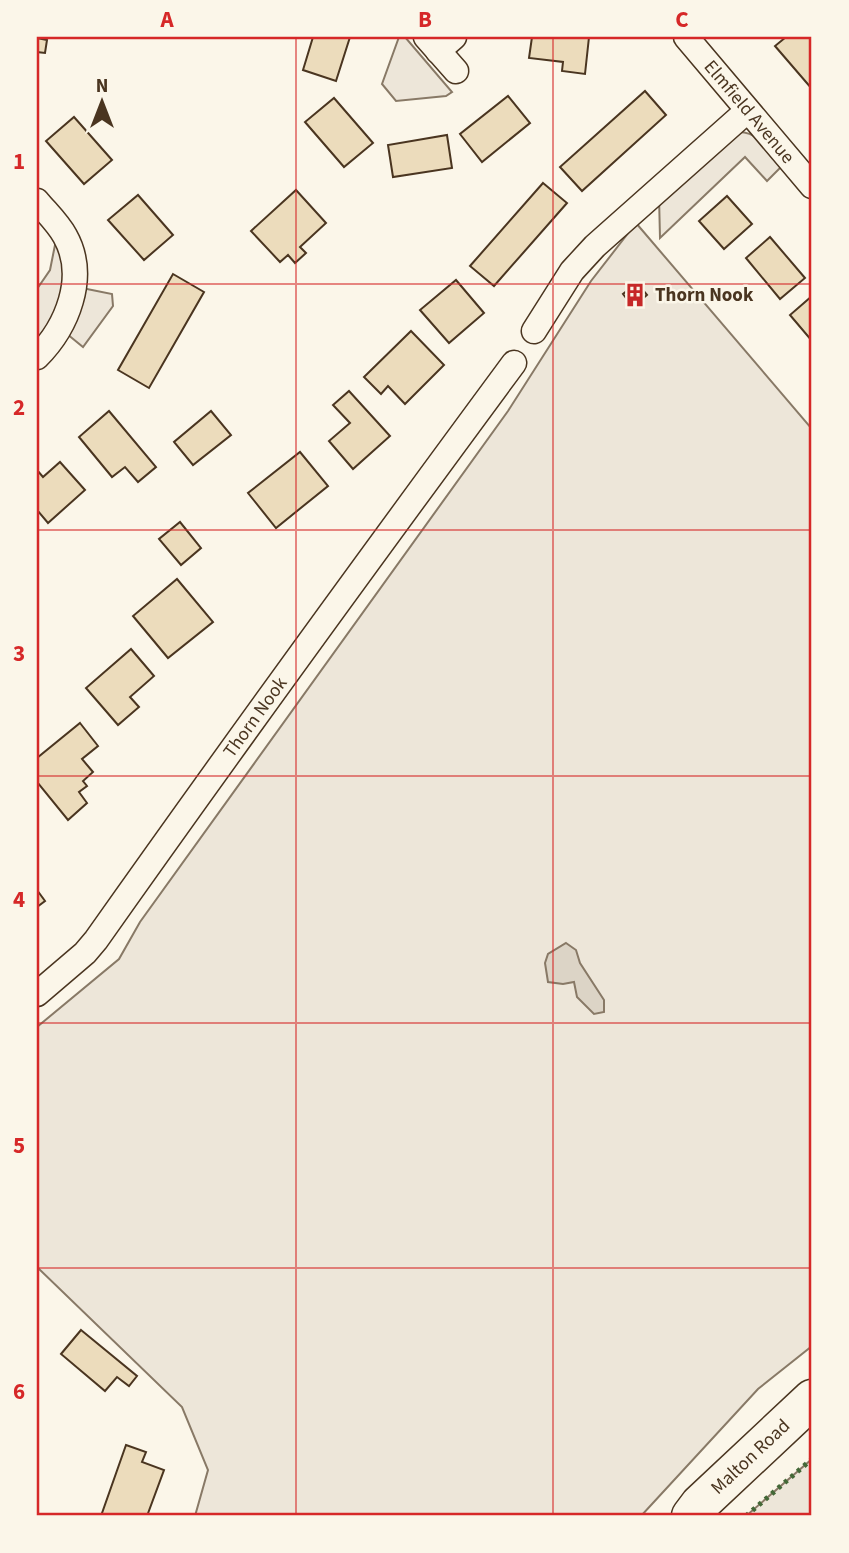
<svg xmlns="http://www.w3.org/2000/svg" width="849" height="1553" viewBox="0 0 849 1553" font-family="'Source Sans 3',sans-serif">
<rect width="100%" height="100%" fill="#fbf6e9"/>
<g fill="#ede6d9" stroke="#887966" stroke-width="2">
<path d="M 399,37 L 405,37 L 452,92 L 446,96 L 396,101 L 382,84 Z"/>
<path d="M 739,132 C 759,132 770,151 783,165 L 767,181 L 745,157 L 660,238 L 659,196 Z"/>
<path d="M 636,223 L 812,429 L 812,1346 L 758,1389 L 641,1516 L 195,1516 L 208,1470 L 182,1407 L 37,1267 L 37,1027 L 119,959 L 140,922 L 508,411 L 591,281 Z"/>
<path d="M 56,240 L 65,272 L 58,315 L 37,342 L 37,289 L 50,270 Z"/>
<path d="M 82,288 L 112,294 L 113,306 L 83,347 L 67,334 Z"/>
<path d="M 812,1459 L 812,1516 L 746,1516 Z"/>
</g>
<path fill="#dcd4c6" stroke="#887966" stroke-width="2" d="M 566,943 L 576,950 L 580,963 L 604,1000 L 604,1012 L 594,1014 L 577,997 L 574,982 L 563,984 L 548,982 L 545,963 L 548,954 Z"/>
<g fill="#ecdcbc" stroke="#4a3520" stroke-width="2">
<path d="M 313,37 L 350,37 L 336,81 L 303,70 Z"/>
<path d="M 532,37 L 589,37 L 585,74 L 562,71 L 563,62 L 529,58 Z"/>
<path d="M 786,37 L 809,37 L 812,41 L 812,89 L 775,46 Z"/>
<path d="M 37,38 L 47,40 L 45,53 L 37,52 Z"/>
<path d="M 645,91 L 666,115 L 582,191 L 560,167 Z"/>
<path d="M 508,96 L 530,123 L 482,162 L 460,134 Z"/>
<path d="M 334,98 L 373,143 L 344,167 L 305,122 Z"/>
<path d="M 74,117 L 112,160 L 84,184 L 46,141 Z"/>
<path d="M 447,135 L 452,168 L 393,177 L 388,145 Z"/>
<path d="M 543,183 L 567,203 L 494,286 L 470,266 Z"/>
<path d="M 296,190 L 326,223 L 300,247 L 306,253 L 295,263 L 288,255 L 280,262 L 251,231 Z"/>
<path d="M 138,195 L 173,235 L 144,260 L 108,220 Z"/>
<path d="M 727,196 L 752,224 L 724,249 L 699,221 Z"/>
<path d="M 770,237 L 805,278 L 780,299 L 746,258 Z"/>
<path d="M 173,274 L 204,292 L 149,388 L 118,370 Z"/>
<path d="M 456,280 L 484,313 L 449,343 L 420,310 Z"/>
<path d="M 637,283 L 647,295 L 633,307 L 623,294 Z"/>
<path d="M 812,296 L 812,341 L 790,315 Z"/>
<path d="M 411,331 L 444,365 L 405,404 L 388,386 L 381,394 L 364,377 Z"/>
<path d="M 349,391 L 390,436 L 353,469 L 329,441 L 350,423 L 333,405 Z"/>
<path d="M 109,411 L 156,467 L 138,482 L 125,467 L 112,477 L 79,437 Z"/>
<path d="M 211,411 L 231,435 L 193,465 L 174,442 Z"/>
<path d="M 300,452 L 328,486 L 276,528 L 248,493 Z"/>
<path d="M 60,462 L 85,490 L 48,523 L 37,510 L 37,470 L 43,477 Z"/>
<path d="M 180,522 L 201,548 L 181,565 L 159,539 Z"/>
<path d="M 177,579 L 213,622 L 168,658 L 133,616 Z"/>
<path d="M 131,649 L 154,676 L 130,697 L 139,707 L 118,725 L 86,688 Z"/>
<path d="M 80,723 L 98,746 L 82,759 L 93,772 L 83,781 L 87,786 L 79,792 L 87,803 L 68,820 L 37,782 L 37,758 Z"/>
<path d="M 37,890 L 45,901 L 37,907 Z"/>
<path d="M 81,1330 L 137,1376 L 129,1386 L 117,1377 L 105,1391 L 61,1354 Z"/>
<path d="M 126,1445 L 146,1452 L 142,1462 L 164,1470 L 147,1516 L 101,1516 Z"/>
</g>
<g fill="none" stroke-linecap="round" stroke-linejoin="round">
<g stroke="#4a3520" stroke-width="27">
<g id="minor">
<path d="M 426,37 L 456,71"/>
<path id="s1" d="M 686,37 L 812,186"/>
<path d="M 438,51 L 454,37"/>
<path d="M 37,201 C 46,212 58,223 65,236 C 88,277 67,327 37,357"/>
<path d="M 534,331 L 572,271 L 595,246 L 747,111"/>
<path id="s2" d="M 37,994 L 85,953 L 96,940 C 233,746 373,554 514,363"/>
</g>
</g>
<g stroke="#4a3520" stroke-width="41">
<g id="primary">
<path id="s3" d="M 691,1516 L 700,1504 L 812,1399"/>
</g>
</g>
<use href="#minor" stroke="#fbf6e9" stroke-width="24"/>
<use href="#primary" stroke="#fbf6e9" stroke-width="38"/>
<path stroke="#436837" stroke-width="5" stroke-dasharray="3.5 5" stroke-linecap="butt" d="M 746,1516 L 812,1459"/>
</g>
<path fill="none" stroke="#d62828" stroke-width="2" stroke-opacity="0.55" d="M 296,37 L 296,1516M 553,37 L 553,1516M 37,284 L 812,284M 37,530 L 812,530M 37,776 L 812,776M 37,1023 L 812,1023M 37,1268 L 812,1268"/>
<defs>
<g id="building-bare" transform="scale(1.89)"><path d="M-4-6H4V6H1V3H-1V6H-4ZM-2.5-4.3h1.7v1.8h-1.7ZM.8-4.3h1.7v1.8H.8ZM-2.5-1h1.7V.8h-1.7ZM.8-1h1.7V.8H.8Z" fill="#c62828" stroke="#fbf6e9" stroke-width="2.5" paint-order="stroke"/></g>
</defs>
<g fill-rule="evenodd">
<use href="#building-bare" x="635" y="295"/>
</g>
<g text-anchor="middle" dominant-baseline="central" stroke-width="5" stroke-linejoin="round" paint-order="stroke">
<g font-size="19" fill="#4a3520" stroke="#fbf6e9">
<text stroke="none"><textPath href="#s1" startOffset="98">Elmfield Avenue</textPath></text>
<text stroke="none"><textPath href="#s2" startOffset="354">Thorn Nook</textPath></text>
<text stroke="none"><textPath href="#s3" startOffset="84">Malton Road</textPath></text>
</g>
<g font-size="19" font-weight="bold" fill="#4a3520" stroke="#fbf6e9" text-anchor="start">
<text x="655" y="295">Thorn Nook</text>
</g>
</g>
<rect width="849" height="1553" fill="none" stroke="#fbf6e9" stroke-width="77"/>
<g transform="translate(102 102)" stroke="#fbf6e9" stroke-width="5" paint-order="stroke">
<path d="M0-5L12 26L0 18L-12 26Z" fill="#4a3520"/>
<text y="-10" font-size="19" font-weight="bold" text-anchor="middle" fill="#4a3520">N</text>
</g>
<rect x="38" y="38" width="772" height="1476" fill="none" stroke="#d62828" stroke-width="2.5"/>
<g font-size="23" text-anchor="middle" font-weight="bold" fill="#d62828">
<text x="167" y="27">A</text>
<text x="425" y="27">B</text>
<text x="682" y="27">C</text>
<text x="19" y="169">1</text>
<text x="19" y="415">2</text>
<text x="19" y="661">3</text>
<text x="19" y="907">4</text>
<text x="19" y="1153">5</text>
<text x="19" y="1399">6</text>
</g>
</svg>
